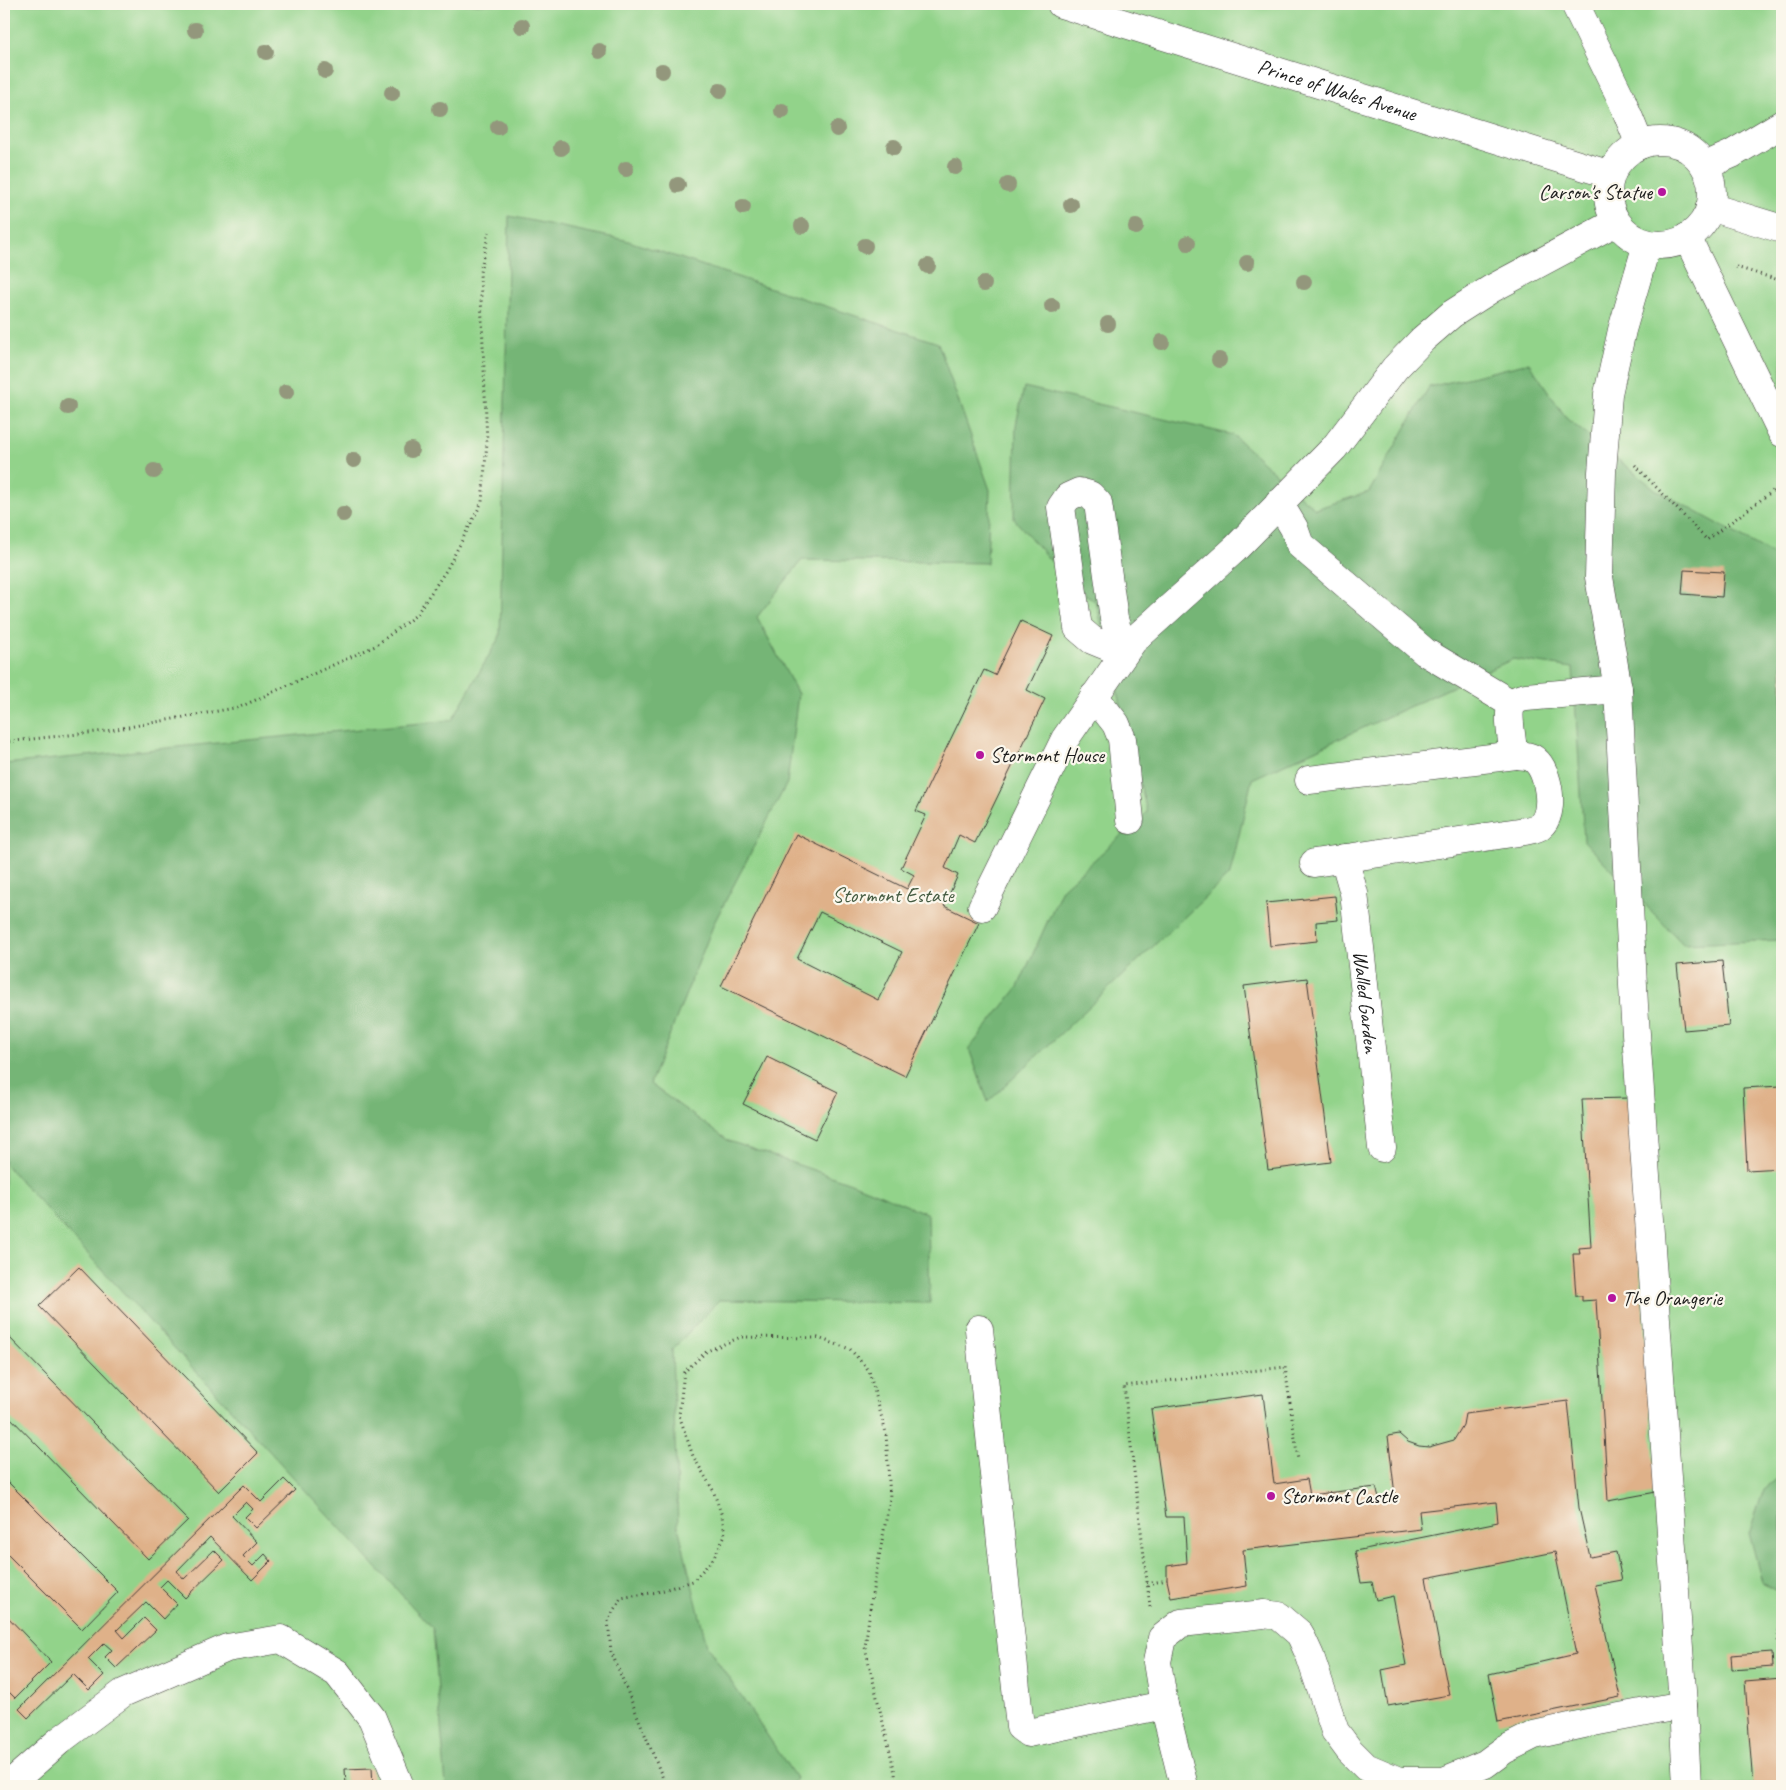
<svg xmlns="http://www.w3.org/2000/svg" width="1786" height="1790" viewBox="0 0 1786 1790" font-family="Caveat,sans-serif">
<rect width="100%" height="100%" fill="#fbf7ec"/>
<filter id="ink" filterUnits="userSpaceOnUse"><feTurbulence type="fractalNoise" baseFrequency=".02" numOctaves="2"/><feDisplacementMap in="SourceGraphic" scale="10" xChannelSelector="R" yChannelSelector="G"/><feConvolveMatrix kernelMatrix="1 2 1 2 8 2 1 2 1" color-interpolation-filters="sRGB"/></filter>
<filter id="wash" filterUnits="userSpaceOnUse"><feTurbulence type="fractalNoise" baseFrequency=".0096" numOctaves="4" result="noise"/><feDisplacementMap in="SourceGraphic" scale="20" xChannelSelector="R" yChannelSelector="G"/><feGaussianBlur stdDeviation="1.12" result="paint"/><feColorMatrix in="noise" values="0 0 0 0 0 0 0 0 0 0 0 0 0 0 0 0 0 1.4 0 .05"/><feComposite in="paint" operator="in"/></filter>
<g filter="url(#wash)">
<rect width="100%" height="100%" fill="#f3e0c2"/>
<rect fill="#92d38a" stroke="#577853" x="4" y="4" width="1778" height="1782"/>
<g fill="#75b576" stroke="#486849">
<path d="M 509,216 L 625,240 L 938,343 L 990,490 L 987,563 L 802,560 L 757,617 L 798,694 L 787,783 L 715,921 L 650,1084 L 729,1141 L 851,1183 L 928,1214 L 930,1303 L 719,1300 L 672,1350 L 678,1526 L 707,1646 L 796,1778 L 792,1786 L 446,1786 L 433,1629 L 4,1163 L 4,764 L 452,720 L 500,636 Z"/>
<path d="M 1529,363 L 1567,419 L 1655,489 L 1782,559 L 1782,940 L 1683,944 L 1584,841 L 1573,668 L 1513,659 L 1252,779 L 1230,874 L 988,1102 L 969,1049 L 1018,987 L 1062,889 L 1147,812 L 1096,602 L 1070,583 L 1014,519 L 1016,425 L 1024,387 L 1233,435 L 1315,509 L 1369,492 L 1429,387 Z"/>
<path d="M 1782,1475 L 1782,1594 L 1762,1583 L 1749,1533 L 1764,1489 Z"/>
</g>
<g id="blocks">
<g fill="#dfb189" fill-rule="evenodd">
<path d="M 1684,570 L 1724,572 L 1722,597 L 1682,594 Z"/>
<path d="M 1021,621 L 1053,636 L 1027,690 L 1045,699 L 975,843 L 959,835 L 945,868 L 958,875 L 944,906 L 979,923 L 905,1076 L 721,986 L 796,834 L 907,889 L 914,875 L 901,868 L 926,815 L 916,811 L 984,670 L 995,675 ZM 820,912 L 902,952 L 878,1000 L 797,959 Z"/>
<path d="M 1335,896 L 1338,920 L 1316,922 L 1317,941 L 1270,946 L 1266,903 Z"/>
<path d="M 1722,961 L 1729,1026 L 1684,1030 L 1677,965 Z"/>
<path d="M 1307,978 L 1331,1162 L 1268,1170 L 1244,986 Z"/>
<path d="M 767,1057 L 838,1092 L 815,1139 L 743,1104 Z"/>
<path d="M 1781,1086 L 1782,1168 L 1747,1170 L 1743,1088 Z"/>
<path d="M 1628,1098 L 1656,1492 L 1608,1501 L 1596,1300 L 1582,1301 L 1582,1296 L 1576,1296 L 1573,1254 L 1580,1254 L 1579,1248 L 1591,1247 L 1582,1099 Z"/>
<path d="M 79,1267 L 258,1453 L 219,1492 L 39,1306 Z"/>
<path d="M 4,1332 L 188,1520 L 148,1559 L 4,1411 Z"/>
<path d="M 1263,1394 L 1274,1484 L 1307,1479 L 1310,1495 L 1376,1487 L 1379,1497 L 1395,1495 L 1388,1436 L 1399,1434 L 1408,1442 L 1419,1446 L 1429,1447 L 1454,1440 L 1463,1425 L 1465,1414 L 1568,1401 L 1579,1508 L 1590,1557 L 1616,1552 L 1622,1580 L 1595,1585 L 1620,1697 L 1498,1722 L 1489,1674 L 1576,1654 L 1555,1552 L 1426,1578 L 1449,1695 L 1388,1706 L 1382,1670 L 1406,1665 L 1393,1596 L 1376,1600 L 1372,1582 L 1361,1583 L 1355,1551 L 1498,1522 L 1496,1502 L 1419,1511 L 1421,1529 L 1243,1550 L 1247,1586 L 1171,1598 L 1167,1580 L 1167,1566 L 1187,1563 L 1184,1517 L 1166,1517 L 1151,1409 Z"/>
<path d="M 4,1478 L 118,1592 L 82,1629 L 4,1551 Z"/>
<path d="M 284,1479 L 295,1490 L 256,1528 L 245,1517 L 253,1509 L 246,1502 L 232,1516 L 257,1542 L 243,1556 L 253,1566 L 265,1554 L 271,1561 L 252,1580 L 210,1537 L 177,1571 L 184,1579 L 214,1550 L 224,1560 L 185,1598 L 167,1580 L 160,1587 L 177,1604 L 163,1619 L 146,1602 L 117,1630 L 124,1638 L 144,1618 L 156,1630 L 116,1668 L 105,1657 L 112,1650 L 104,1643 L 88,1659 L 104,1675 L 89,1690 L 73,1674 L 28,1718 L 19,1709 L 244,1485 L 261,1502 Z"/>
<path d="M 4,1613 L 51,1662 L 15,1698 L 4,1687 Z"/>
<path d="M 1772,1652 L 1773,1667 L 1732,1670 L 1731,1655 Z"/>
<path d="M 1782,1678 L 1782,1785 L 1753,1786 L 1745,1681 Z"/>
<path d="M 372,1768 L 373,1786 L 346,1786 L 345,1769 Z"/>
</g>
</g>
</g>
<g filter="url(#ink)">
<use href="#blocks" fill-opacity="0" stroke="#3c3935" stroke-width="1"/>
<g fill="none" stroke-linecap="round" stroke-linejoin="round">
<g stroke="#3c3935" stroke-width="29">
<g id="minor">
<path id="s1" d="M 1061,4 L 1611,175"/>
<path d="M 1575,4 L 1621,98 L 1640,145"/>
<circle cx="1660" cy="193" r="52"/>
<path d="M 1705,166 L 1732,154 L 1782,124"/>
<path d="M 1710,207 L 1782,229"/>
<path d="M 1687,237 L 1782,433"/>
<path d="M 1647,244 L 1622,330 L 1608,394 L 1602,472 L 1599,577 L 1618,689 L 1634,1005 L 1683,1705 L 1687,1786"/>
<path d="M 1079,492 L 1090,495 L 1098,503 L 1114,619 L 1124,653 L 1092,640 L 1078,628 L 1061,507 L 1068,497 Z"/>
<path d="M 1279,503 L 1294,528 L 1300,545 L 1425,652 L 1512,704"/>
<path d="M 1094,696 L 1116,724 L 1122,739 L 1130,820"/>
<path d="M 1309,780 L 1516,755"/>
<path id="s2" d="M 1344,858 L 1354,893 L 1382,1148"/>
<path d="M 1314,863 L 1525,831 C 1529,830 1537,829 1540,826 C 1556,814 1549,771 1535,760 C 1530,755 1522,756 1516,755 L 1513,750 C 1512,739 1507,713 1512,705 C 1516,699 1521,698 1526,697 L 1618,689"/>
<path d="M 982,907 L 1065,739 L 1133,641 L 1235,549 L 1334,448 L 1395,368 L 1423,339 L 1452,314 L 1491,289 L 1616,222"/>
<path d="M 979,1329 L 1020,1727 L 1028,1733 L 1164,1705 L 1184,1786"/>
<path d="M 1164,1705 L 1157,1662 L 1162,1638 L 1181,1623 L 1264,1614 L 1279,1616 L 1300,1634 L 1310,1656 L 1335,1731 L 1349,1750 L 1366,1767 L 1399,1781 L 1444,1781 L 1485,1764 L 1504,1750 L 1534,1735 L 1588,1723 L 1683,1705"/>
<path d="M 12,1786 L 18,1777 L 59,1741 L 123,1693 L 227,1648 L 281,1639 L 337,1673 L 372,1718 L 400,1786"/>
</g>
</g>
<g stroke="#3c3935" stroke-width="3" stroke-dasharray="1 4" stroke-linecap="butt">
<path d="M 1736,267 L 1782,281"/>
<path d="M 1635,465 L 1707,540 L 1782,484"/>
<path d="M 4,742 L 106,731 L 240,707 L 375,646 L 416,615 L 447,569 L 482,502 L 487,442 L 480,272 L 489,232"/>
<path d="M 1147,1584 L 1167,1580"/>
<path d="M 1150,1607 L 1124,1386 L 1285,1367 L 1298,1460"/>
<path d="M 1780,1671 L 1778,1637 L 1782,1613"/>
<path d="M 666,1786 L 611,1651 L 608,1620 L 621,1598 L 657,1592 L 693,1581 L 713,1559 L 725,1535 L 722,1516 L 713,1490 L 693,1456 L 679,1415 L 684,1372 L 707,1351 L 741,1337 L 818,1338 L 850,1349 L 869,1371 L 886,1433 L 890,1498 L 872,1595 L 865,1647 L 895,1773 L 896,1786"/>
</g>
<use href="#minor" stroke="#fff" stroke-width="28"/>
</g>
<g fill="#93977c">
<circle cx="522" cy="26" r="8"/>
<circle cx="195" cy="30" r="8"/>
<circle cx="599" cy="51" r="8"/>
<circle cx="266" cy="52" r="8"/>
<circle cx="325" cy="71" r="8"/>
<circle cx="662" cy="71" r="8"/>
<circle cx="720" cy="91" r="8"/>
<circle cx="392" cy="93" r="8"/>
<circle cx="440" cy="109" r="8"/>
<circle cx="782" cy="111" r="8"/>
<circle cx="498" cy="127" r="8"/>
<circle cx="837" cy="129" r="8"/>
<circle cx="894" cy="147" r="8"/>
<circle cx="561" cy="148" r="8"/>
<circle cx="955" cy="167" r="8"/>
<circle cx="626" cy="169" r="8"/>
<circle cx="678" cy="185" r="8"/>
<circle cx="1008" cy="185" r="8"/>
<circle cx="1071" cy="205" r="8"/>
<circle cx="743" cy="207" r="8"/>
<circle cx="802" cy="226" r="8"/>
<circle cx="1136" cy="227" r="8"/>
<circle cx="1188" cy="243" r="8"/>
<circle cx="865" cy="246" r="8"/>
<circle cx="1247" cy="263" r="8"/>
<circle cx="928" cy="266" r="8"/>
<circle cx="1304" cy="282" r="8"/>
<circle cx="984" cy="284" r="8"/>
<circle cx="1052" cy="306" r="8"/>
<circle cx="1108" cy="324" r="8"/>
<circle cx="1162" cy="342" r="8"/>
<circle cx="1219" cy="360" r="8"/>
<circle cx="286" cy="392" r="8"/>
<circle cx="68" cy="407" r="8"/>
<circle cx="411" cy="450" r="8"/>
<circle cx="354" cy="460" r="8"/>
<circle cx="154" cy="471" r="8"/>
<circle cx="343" cy="514" r="8"/>
</g>
</g>
<g fill="#b5179e" stroke="#fbf7ec" stroke-width="2">
<circle cx="1662" cy="192" r="5"/>
<circle cx="980" cy="755" r="5"/>
<circle cx="1612" cy="1298" r="5"/>
<circle cx="1271" cy="1496" r="5"/>
</g>
<g text-anchor="middle" dominant-baseline="central" stroke-width="4.5" stroke-linejoin="round" paint-order="stroke">
<g font-size="21" fill="#1c1c1c" stroke="#fbf7ec">
<text stroke="none"><textPath href="#s1" startOffset="289">Prince of Wales Avenue</textPath></text>
<text stroke="none"><textPath href="#s2" startOffset="146">Walled Garden</textPath></text>
</g>
<g font-size="21" fill="#1c1c1c" stroke="#fbf7ec" text-anchor="start">
<text x="1652" y="192" text-anchor="end">Carson's Statue</text>
<text x="990" y="755">Stormont House</text>
<text x="1622" y="1298">The Orangerie</text>
<text x="1281" y="1496">Stormont Castle</text>
</g>
<g font-size="21" fill="#455c42" stroke="#fbf7ec">
<text x="893" y="895">Stormont Estate</text>
</g>
</g>
<rect width="1786" height="1790" fill="none" stroke="#fbf7ec" stroke-width="20"/>
</svg>
